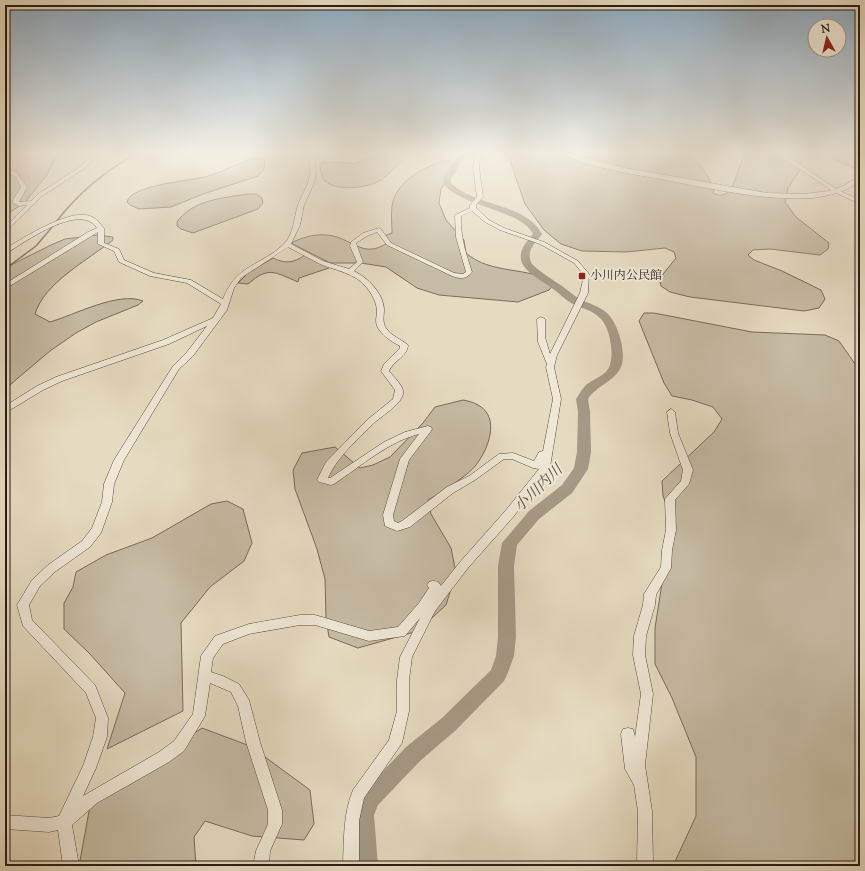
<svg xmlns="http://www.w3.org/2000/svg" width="865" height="871" viewBox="0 0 865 871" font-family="'Sorts Mill Goudy','Noto Serif JP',serif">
<rect width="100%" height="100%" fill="#e6dbc1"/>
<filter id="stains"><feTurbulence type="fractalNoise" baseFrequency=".005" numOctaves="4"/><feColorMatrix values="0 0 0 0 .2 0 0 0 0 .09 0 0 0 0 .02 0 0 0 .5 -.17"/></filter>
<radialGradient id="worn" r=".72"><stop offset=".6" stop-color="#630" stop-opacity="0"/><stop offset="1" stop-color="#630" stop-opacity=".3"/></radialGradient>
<g fill="#c6bba4" stroke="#786c5c">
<path d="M 5,152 L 66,152 L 57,156 L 46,176 L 26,201 L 5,216 Z"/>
<path d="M 507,152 L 687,152 C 699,164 708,174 714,190 L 713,193 C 736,205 736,163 747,152 L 802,152 L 801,168 L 788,188 L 785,202 L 796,217 L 829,243 L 828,249 L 820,255 L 770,249 L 753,250 L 748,255 L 754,260 L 782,271 L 821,290 L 825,299 L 819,308 L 804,311 L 690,297 L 670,292 L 661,286 L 659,279 L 676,258 L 674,252 L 665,248 L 626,252 L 582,251 L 561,244 L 544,230 L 525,204 Z"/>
<path d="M 827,152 L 860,152 L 860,171 L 828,156 Z"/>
<path d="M 390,154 L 398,155 L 401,161 C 395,167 388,176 381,180 C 369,188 336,192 325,181 C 321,177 321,172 320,167 L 322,163 L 339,162 L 354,164 L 378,155 Z"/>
<path d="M 254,158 L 263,158 L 265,161 L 264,169 L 258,176 L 203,194 L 171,207 L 139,209 L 130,205 L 127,202 C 131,184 193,181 208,176 C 224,171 239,163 254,158 Z"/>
<path d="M 443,161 L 451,161 L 455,163 L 457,166 L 455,172 L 441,189 L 439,203 L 446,220 L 464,240 L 466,253 C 491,275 528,266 555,283 L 549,290 L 518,302 L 439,295 L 417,288 L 386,267 L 361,263 L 330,263 L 291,243 C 305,236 321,232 337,237 C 359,245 366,257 389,242 L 384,236 L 392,233 C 392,222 390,208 394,198 C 402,178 424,168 443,161 Z"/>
<path d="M 247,194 L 256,194 L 262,198 L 263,203 L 258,209 L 193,233 L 181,229 L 177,226 L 177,222 C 192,200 223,198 247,194 Z"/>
<path d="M 98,235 L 113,237 L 113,240 C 88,260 44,283 35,314 L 50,322 C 74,315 119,291 143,301 L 138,305 L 96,322 L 76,333 L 50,351 L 5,389 L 5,268 L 51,245 L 65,239 Z"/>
<path d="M 305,255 L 328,266 L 329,268 L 299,278 L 298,282 C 274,272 269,266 248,284 L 238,283 L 248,273 L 273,258 C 285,264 294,263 305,255 Z"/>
<path d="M 644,313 L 654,313 L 752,332 L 825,335 L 839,341 L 860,371 L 860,866 L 673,866 L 696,816 L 696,757 L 672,698 L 655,664 L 655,628 L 664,570 L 675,526 L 663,496 L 662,481 L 714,432 L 722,419 L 713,407 L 692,400 L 672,396 L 664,383 L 639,321 Z"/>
<path d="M 463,400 C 468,401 473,402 478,405 C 501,417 488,450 476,465 C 469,475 440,493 428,500 L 431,514 L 451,548 L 456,573 L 446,605 L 418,631 L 358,648 L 329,637 L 326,618 L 325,579 L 317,549 L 295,489 L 293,470 L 302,453 L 335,447 L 360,468 L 373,465 L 390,457 L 423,423 L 435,407 Z"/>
<path d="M 227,501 L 243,509 L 252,543 L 244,561 L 210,587 L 181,623 L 183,711 L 107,749 L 125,693 L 89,653 L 64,629 L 64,603 L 73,587 L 76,572 L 106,555 L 152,538 L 211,504 Z"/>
<path d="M 202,728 L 250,746 L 310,790 L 314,824 L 304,840 L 252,836 L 205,821 L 194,837 L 196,866 L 79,866 L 90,806 L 143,767 Z"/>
</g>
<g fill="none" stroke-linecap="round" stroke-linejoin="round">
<g stroke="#746859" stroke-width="1.5">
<path d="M 56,222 C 79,192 106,170 139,152"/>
<path d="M 5,269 L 36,246 L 53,226"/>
</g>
<path fill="#a69a87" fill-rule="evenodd" d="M 460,152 L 467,152 L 451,178 L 451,183 C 476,207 526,203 542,234 C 535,244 525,251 532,264 C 541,273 552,279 562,286 C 568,290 573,295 579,299 C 588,303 599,306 607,313 C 618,323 627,353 621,367 C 614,382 596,386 588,399 L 590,412 L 591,452 L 588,469 L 572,493 L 539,519 L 517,545 L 514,566 L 516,637 L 514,656 L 507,675 L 504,681 L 456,730 L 420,761 L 378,805 L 374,815 L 378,866 L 356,866 L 354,815 L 364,791 L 406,747 L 442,718 L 491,670 L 496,656 L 498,637 L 498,566 L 502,543 L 529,511 L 562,485 L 574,468 L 577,452 L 578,412 L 576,399 C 579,395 581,390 585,386 C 592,379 607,376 610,365 C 614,352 610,329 601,319 C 593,310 581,308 571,303 C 563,298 557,291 549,286 C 525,270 508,261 533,234 C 521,210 466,208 444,185 L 443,178 Z"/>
<g stroke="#584c40" stroke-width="1">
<g id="minor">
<path d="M 96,152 L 101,152 L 85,168 L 42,196 L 5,232 L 5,227 L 27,205 L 19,206 L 13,203 L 13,200 L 21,187 C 18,180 14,172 5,173 L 5,169 L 16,172 L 27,187 L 19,202 L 31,201 L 38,194 L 81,166 Z"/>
<path d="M 309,152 L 314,152 L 316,172 L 314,183 L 304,205 L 300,225 L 291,244 L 323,261 L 349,269 L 357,262 L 350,246 L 351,242 L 363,233 L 379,228 L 381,229 L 391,243 L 454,273 L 463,274 L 466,272 L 456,237 L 455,215 L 470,208 L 470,205 L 477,197 L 473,167 L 476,152 L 481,152 L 479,167 L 483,197 L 476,205 L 476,208 L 489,220 L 504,228 L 544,242 L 578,261 L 589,274 L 588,293 L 557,355 L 554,367 L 561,399 L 550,467 L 514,516 L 468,568 L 435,611 L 412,657 L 409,680 L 409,711 L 402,743 L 364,798 L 359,821 L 359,866 L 343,866 C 344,840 343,814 353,790 L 389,740 L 397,711 L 397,680 L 400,657 L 420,618 L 405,636 L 369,641 L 315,625 L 300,625 L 249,634 L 223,644 L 213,658 L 211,672 L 223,676 L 239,684 L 249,700 L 260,742 L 282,810 L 282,824 L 270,851 L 269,866 L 253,866 L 256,851 L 268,824 L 268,810 L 246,742 L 238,706 L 231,692 L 210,683 L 205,716 L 184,751 L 169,762 L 97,803 L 72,825 L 79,866 L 63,866 L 58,830 L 49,832 L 5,829 L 5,815 L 49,818 L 59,816 L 83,766 L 93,737 L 96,718 L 86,693 L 23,626 L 17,605 L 32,580 L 48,565 L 82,541 L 92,528 L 102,502 L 104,484 L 114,460 L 173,366 L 187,352 L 207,326 L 169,344 L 62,381 L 43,390 L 5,413 L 5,406 L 37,386 L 56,377 L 163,340 L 213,318 L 221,304 L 187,283 L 150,276 L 119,262 L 114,251 L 98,244 L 98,232 L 5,289 L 5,284 L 88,232 L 97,228 C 80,202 25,242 7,253 L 5,254 L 5,249 C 23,238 70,208 90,216 C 97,218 100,224 104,228 L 104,243 L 119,249 L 124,260 L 154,273 L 191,280 L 223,299 C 236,265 260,266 283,245 C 294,235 294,217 298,205 C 302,194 309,185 310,173 C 311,166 309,158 309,152 ZM 472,211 L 485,222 L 500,230 L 540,244 L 574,263 L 584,275 L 580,293 L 550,354 L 545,337 L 545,319 L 541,317 L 537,319 L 538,342 L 547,364 L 546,367 L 553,399 L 543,451 L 539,452 L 534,461 L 513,453 L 499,454 L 469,476 L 447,487 L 402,521 L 398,523 L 394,521 L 393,515 L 409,460 L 431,431 L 432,429 L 431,427 L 428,426 L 405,432 L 384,442 L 330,478 L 328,478 C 337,457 357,440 373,424 C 381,416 401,405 403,394 C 405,387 393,376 389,371 C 393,361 408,356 408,345 C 401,339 391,336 386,328 C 382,322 384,316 384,309 C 383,293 368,278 354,271 L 363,262 L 356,243 L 367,236 L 377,232 L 387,245 L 450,275 C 458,279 466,280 472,272 C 466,254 460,236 461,216 ZM 288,247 C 298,252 308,258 318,263 C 335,271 355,272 367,288 C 372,294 376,302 377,310 C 377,315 375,321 377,326 C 381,335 392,342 400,346 L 400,348 L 384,364 L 381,371 L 395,390 L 393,399 L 367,420 L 326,462 L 317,480 L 319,482 L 331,485 L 334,484 C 361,466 388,442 419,434 L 400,459 L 383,515 L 385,526 L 397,531 L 410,527 L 453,493 L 475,480 L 504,459 L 512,459 L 533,468 L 539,469 L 506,510 L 460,562 L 441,586 C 439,581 434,580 429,582 L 427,585 L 429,588 L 419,603 L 398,627 L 369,631 L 315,615 L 300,615 L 249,624 L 215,636 L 201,656 L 193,714 L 174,741 L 159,752 L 83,796 L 96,768 L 107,737 L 108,718 L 95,685 L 32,620 L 29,605 L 40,586 L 56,571 L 90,547 L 101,533 L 112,502 L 114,484 L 124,460 L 179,369 L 193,356 L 227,310 L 234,288 L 241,278 Z"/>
<path d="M 778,152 L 783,152 L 784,154 L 838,190 L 860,200 L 860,204 L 834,192 L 780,156 Z"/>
<path d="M 671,409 L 675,412 L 678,433 L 693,470 L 689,484 L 675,500 L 676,530 L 672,550 L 671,568 L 656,595 L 655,605 L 646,636 L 645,655 L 653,694 L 645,765 L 652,811 L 653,866 L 637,866 L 638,811 L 634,785 L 625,769 L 621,734 L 623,729 L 628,728 L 633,729 L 635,737 L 641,694 L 633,655 L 634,636 L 643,605 L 644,594 L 661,567 L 662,550 L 666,530 L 665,499 L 681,481 L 683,470 L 670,433 L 667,412 Z"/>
</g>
</g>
<g stroke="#584c40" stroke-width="1">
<g id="tertiary">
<path d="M 561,152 L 568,152 L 596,161 L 625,168 L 767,193 L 803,194 L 829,191 L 843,186 L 860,176 L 860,181 C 846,192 829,196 812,198 C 761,201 710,188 660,179 C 638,175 578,166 561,152 Z"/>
<path d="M 850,152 L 856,152 L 860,160 L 860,168 L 857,166 Z"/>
</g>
</g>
<use href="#minor" fill="#efe8d7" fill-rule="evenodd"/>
<use href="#tertiary" fill="#efe8d7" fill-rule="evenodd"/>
</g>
<linearGradient id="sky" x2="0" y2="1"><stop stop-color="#8daac1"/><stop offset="0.56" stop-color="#f4efe3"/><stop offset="1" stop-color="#f4efe3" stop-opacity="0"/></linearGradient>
<rect width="865" height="273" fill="url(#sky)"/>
<rect fill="#8f2418" stroke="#efe8d7" stroke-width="1.5" x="578" y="272" width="8" height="8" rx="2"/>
<g text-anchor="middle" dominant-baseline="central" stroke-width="4" stroke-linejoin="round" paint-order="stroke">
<g font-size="12" fill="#291d15" stroke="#efe8d7" text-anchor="start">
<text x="590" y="276">小川内公民館</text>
</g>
<g font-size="15" font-style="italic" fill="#5b4f43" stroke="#efe8d7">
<text transform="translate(539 489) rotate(-44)">小川内川</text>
</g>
</g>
<rect width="865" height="871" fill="none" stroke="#e6dbc1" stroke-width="20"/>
<rect x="6" y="6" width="853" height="859" fill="none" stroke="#291d15" stroke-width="2"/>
<rect x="10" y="10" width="845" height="851" fill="none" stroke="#291d15"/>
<g transform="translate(827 38) rotate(352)"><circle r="19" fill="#efe8d7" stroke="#a09789"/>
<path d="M0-3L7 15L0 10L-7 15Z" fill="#8f2418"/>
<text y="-6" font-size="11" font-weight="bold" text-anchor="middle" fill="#291d15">N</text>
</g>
<rect width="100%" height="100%" filter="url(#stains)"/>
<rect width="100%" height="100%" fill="url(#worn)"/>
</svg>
